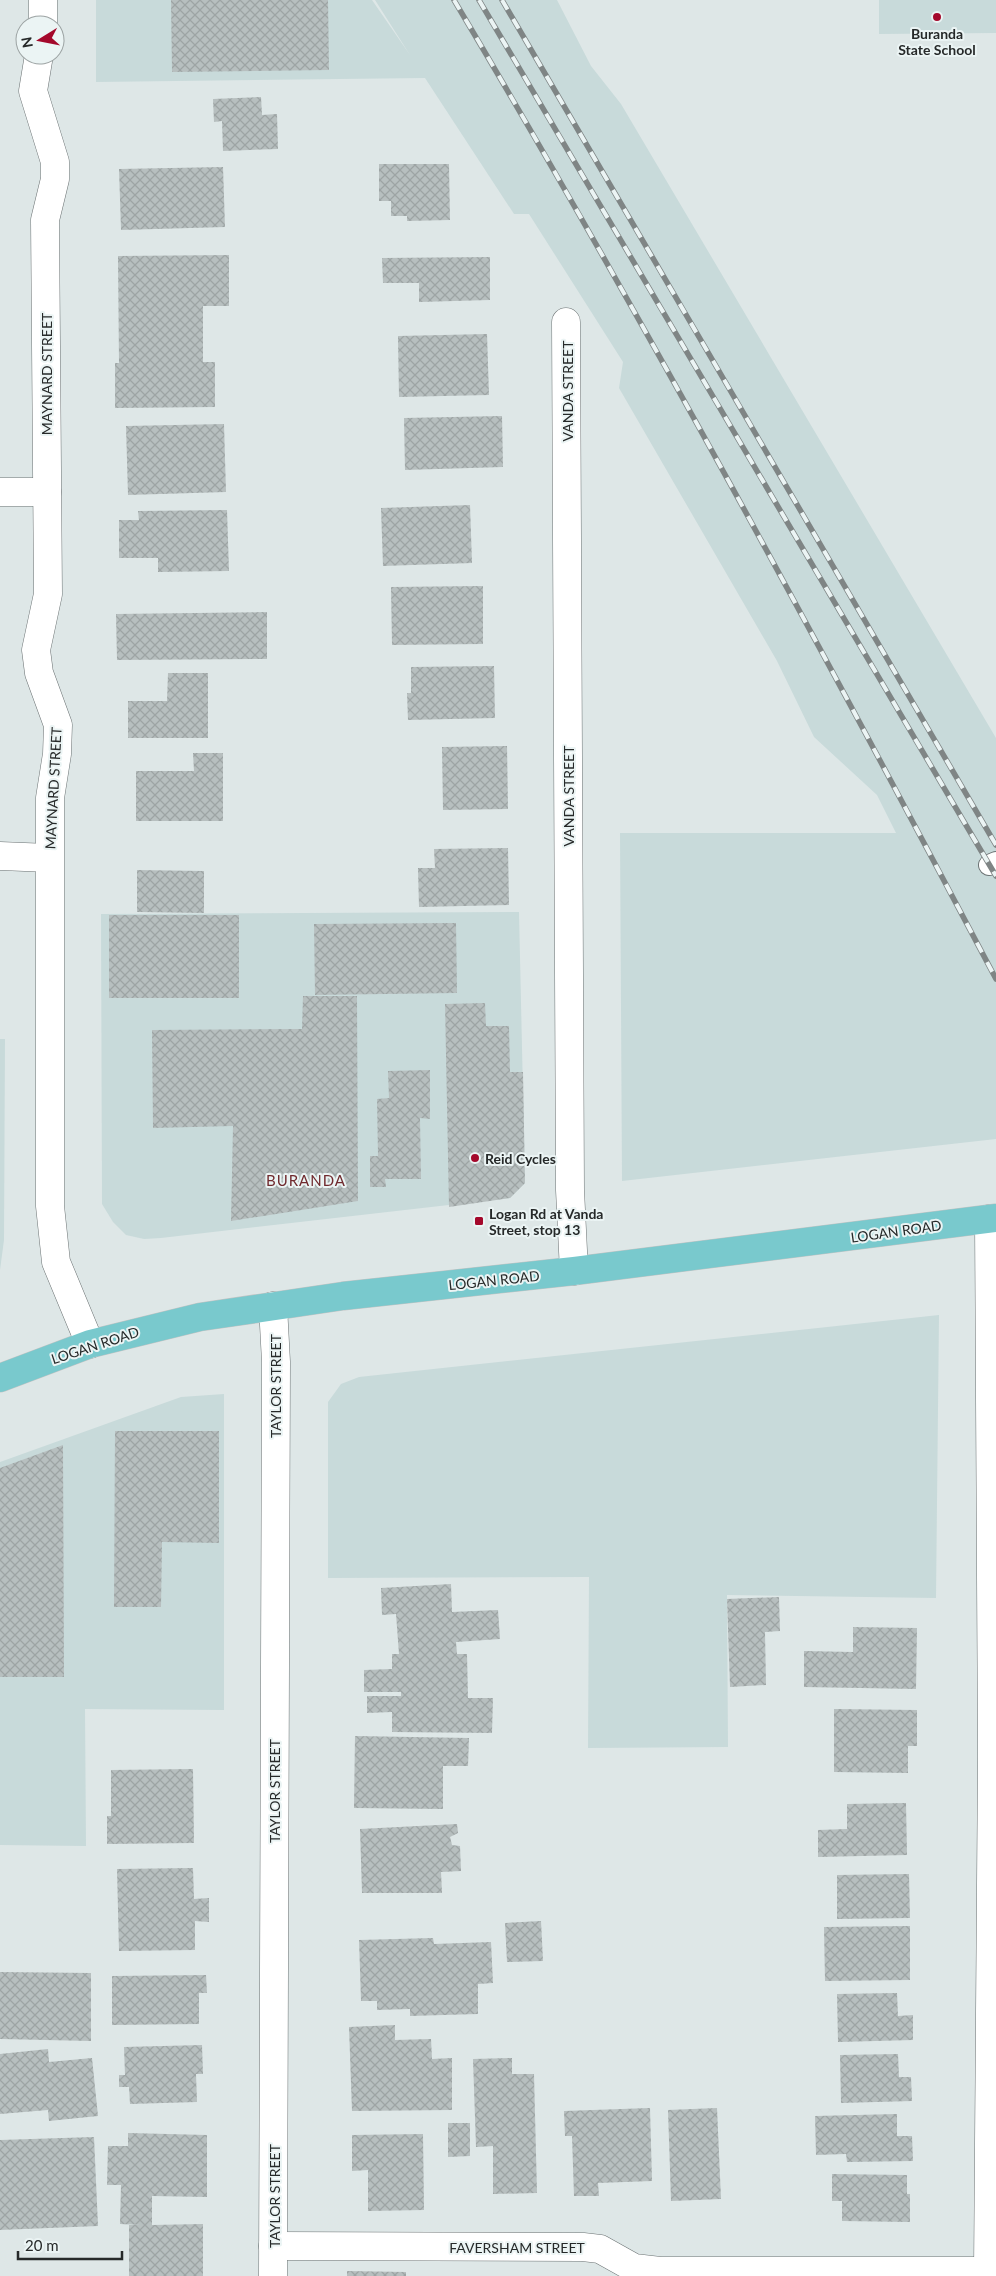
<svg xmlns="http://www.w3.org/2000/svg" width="996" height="2276" viewBox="0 0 996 2276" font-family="Lato,sans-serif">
<defs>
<pattern id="building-cross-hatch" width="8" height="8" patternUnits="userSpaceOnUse" patternTransform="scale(1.25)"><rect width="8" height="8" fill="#b7bfbf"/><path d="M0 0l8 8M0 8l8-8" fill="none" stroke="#9da4a4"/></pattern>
</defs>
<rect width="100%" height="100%" fill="#dee7e7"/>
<g fill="#c8dada">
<path d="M 96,0 L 372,0 L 410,55 L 375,0 L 557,0 L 591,66 L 621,104 L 996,738 L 996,1139 L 622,1181 L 620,833 L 896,833 L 877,795 L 814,737 L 777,661 L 619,388 L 623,362 L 529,214 L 514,214 L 425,78 L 96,82 Z"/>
<path d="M 879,0 L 996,0 L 996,33 L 879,34 Z"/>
<path d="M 519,912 L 525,1183 L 510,1198 L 161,1238 L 144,1239 L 126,1235 L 113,1222 L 102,1204 L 101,914 Z"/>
<path d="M 0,1039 L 5,1039 L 4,1240 L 0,1270 Z"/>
<path d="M 939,1315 L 936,1598 L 727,1595 L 728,1747 L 588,1748 L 589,1577 L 328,1578 L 328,1402 L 341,1384 L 359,1377 Z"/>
<path d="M 224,1394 L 224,1710 L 85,1709 L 86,1846 L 0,1845 L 0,1462 L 181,1397 Z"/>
</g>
<g fill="url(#building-cross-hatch)">
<path d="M 171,0 L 328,0 L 329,70 L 172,72 Z"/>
<path d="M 261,97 L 262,115 L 277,114 L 278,149 L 223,151 L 222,121 L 214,122 L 213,99 Z"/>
<path d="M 379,164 L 449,164 L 450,220 L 407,221 L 407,216 L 391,216 L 391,201 L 379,201 Z"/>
<path d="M 223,167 L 225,227 L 121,230 L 119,169 Z"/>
<path d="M 229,255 L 229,306 L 203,306 L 203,362 L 215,362 L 215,407 L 115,408 L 115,363 L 119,363 L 118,256 Z"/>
<path d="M 490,257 L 490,300 L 419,302 L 419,283 L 383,283 L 382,258 Z"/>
<path d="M 487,334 L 489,395 L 399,397 L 398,336 Z"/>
<path d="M 502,416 L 503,467 L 405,470 L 404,418 Z"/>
<path d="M 224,424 L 226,492 L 128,495 L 126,426 Z"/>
<path d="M 470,505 L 472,563 L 383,566 L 381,508 Z"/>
<path d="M 227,510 L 229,571 L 158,572 L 158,558 L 119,558 L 119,520 L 139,520 L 138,511 Z"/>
<path d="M 483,586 L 483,644 L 392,645 L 391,587 Z"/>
<path d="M 267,612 L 267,659 L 117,660 L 116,614 Z"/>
<path d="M 494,666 L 495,718 L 408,720 L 407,693 L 411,693 L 411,667 Z"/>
<path d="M 168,673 L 208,673 L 208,738 L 128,738 L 128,701 L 167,701 Z"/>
<path d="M 507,746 L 508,809 L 443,810 L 442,747 Z"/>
<path d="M 193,753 L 223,753 L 223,821 L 136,821 L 136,771 L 194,771 Z"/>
<path d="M 508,848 L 509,905 L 419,907 L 418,868 L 435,868 L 434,849 Z"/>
<path d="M 137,870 L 204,871 L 204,913 L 137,912 Z"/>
<rect x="109" y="915" width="130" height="83"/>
<path d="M 456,923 L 457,993 L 315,995 L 314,924 Z"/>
<path d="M 303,996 L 357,996 L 358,1201 L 231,1221 L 233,1126 L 153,1128 L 152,1030 L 302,1029 Z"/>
<path d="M 485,1003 L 486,1026 L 509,1026 L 510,1072 L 523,1072 L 525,1183 L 510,1198 L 449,1207 L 445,1004 Z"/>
<path d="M 430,1070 L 430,1119 L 420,1118 L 421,1179 L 385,1179 L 386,1187 L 370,1187 L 370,1156 L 378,1156 L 377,1099 L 389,1098 L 388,1071 Z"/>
<path d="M 115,1431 L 219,1431 L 219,1543 L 162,1542 L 161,1607 L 114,1607 Z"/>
<path d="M 63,1445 L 64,1677 L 0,1677 L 0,1468 Z"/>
<path d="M 451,1584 L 452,1612 L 498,1610 L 500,1639 L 456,1642 L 457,1654 L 467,1654 L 468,1698 L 493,1698 L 492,1733 L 392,1732 L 392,1712 L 367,1713 L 367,1696 L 401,1696 L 401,1692 L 364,1692 L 364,1670 L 392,1669 L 392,1654 L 399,1654 L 396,1614 L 382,1615 L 381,1588 Z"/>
<path d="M 779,1597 L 780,1631 L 765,1632 L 766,1685 L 730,1687 L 727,1599 Z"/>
<path d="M 853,1627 L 917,1628 L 916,1689 L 804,1687 L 804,1651 L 853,1652 Z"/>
<path d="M 834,1709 L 917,1710 L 917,1746 L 908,1746 L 908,1773 L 834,1772 Z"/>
<path d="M 355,1736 L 469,1738 L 468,1766 L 443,1766 L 443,1809 L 354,1808 Z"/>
<path d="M 193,1769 L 194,1843 L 107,1844 L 107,1816 L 111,1816 L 111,1770 Z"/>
<path d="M 906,1803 L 907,1855 L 818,1857 L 818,1830 L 847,1829 L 847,1804 Z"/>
<path d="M 457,1824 L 458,1833 L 450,1837 L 452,1845 L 460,1846 L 461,1871 L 441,1872 L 442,1893 L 362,1893 L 360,1829 Z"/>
<path d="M 193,1868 L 194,1899 L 209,1898 L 209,1922 L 195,1921 L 195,1950 L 119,1951 L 117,1869 Z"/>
<path d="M 909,1874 L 910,1918 L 837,1919 L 837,1875 Z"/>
<path d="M 541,1921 L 543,1961 L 507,1962 L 505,1923 Z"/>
<path d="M 910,1926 L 910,1980 L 825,1981 L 824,1927 Z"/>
<path d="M 433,1938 L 434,1944 L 491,1942 L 493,1983 L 478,1984 L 478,2014 L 410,2016 L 410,2009 L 377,2010 L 377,2001 L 361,2001 L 359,1940 Z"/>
<path d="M 0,1972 L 91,1973 L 91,2041 L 0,2039 Z"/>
<path d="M 206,1975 L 207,1993 L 199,1993 L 199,2024 L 112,2025 L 112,1976 Z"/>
<path d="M 897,1993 L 898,2016 L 913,2015 L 913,2040 L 838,2042 L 837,1994 Z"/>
<path d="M 395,2025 L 395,2040 L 431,2039 L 432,2059 L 452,2058 L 452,2110 L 352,2111 L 349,2027 Z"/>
<path d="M 202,2045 L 203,2074 L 196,2074 L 197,2102 L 130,2104 L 129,2087 L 119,2087 L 119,2075 L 125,2075 L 124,2047 Z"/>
<path d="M 48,2049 L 49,2062 L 92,2058 L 98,2116 L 49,2121 L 48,2110 L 0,2114 L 0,2054 Z"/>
<path d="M 898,2054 L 899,2077 L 911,2077 L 912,2101 L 841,2103 L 840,2055 Z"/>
<path d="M 512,2058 L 512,2074 L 534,2074 L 537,2193 L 493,2194 L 493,2146 L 476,2147 L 473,2059 Z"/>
<path d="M 650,2108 L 652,2181 L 598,2183 L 599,2196 L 574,2196 L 572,2136 L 565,2136 L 564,2111 Z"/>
<path d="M 717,2108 L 721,2199 L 671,2201 L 668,2110 Z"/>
<path d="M 897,2114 L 897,2136 L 912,2136 L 913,2161 L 847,2162 L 846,2154 L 816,2155 L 815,2116 Z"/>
<path d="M 448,2123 L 470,2123 L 470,2156 L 448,2157 Z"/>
<path d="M 128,2133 L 207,2135 L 207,2197 L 152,2196 L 152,2225 L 203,2224 L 203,2276 L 129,2276 L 129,2225 L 140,2225 L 120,2224 L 121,2185 L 107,2185 L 108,2146 L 128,2146 Z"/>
<path d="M 423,2134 L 424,2210 L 368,2211 L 368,2170 L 352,2171 L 352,2135 Z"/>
<path d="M 94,2137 L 98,2226 L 0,2230 L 0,2140 Z"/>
<path d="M 832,2174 L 907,2175 L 907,2194 L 910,2194 L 910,2222 L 842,2221 L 842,2201 L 832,2201 Z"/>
<path d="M 347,2271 L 406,2272 L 406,2276 L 347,2276 Z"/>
</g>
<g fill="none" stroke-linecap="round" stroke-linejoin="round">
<g stroke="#6b7273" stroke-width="22">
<path id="lane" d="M 989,865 L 996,862"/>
</g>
<g stroke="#6b7273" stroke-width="29">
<g id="street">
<path d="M 43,0 L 43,25"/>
<path d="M 39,55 L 33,91 L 55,162 L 55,179 L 45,220 L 48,594 L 36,650 L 39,673 L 58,725 L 57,754 L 50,798 L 50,1206 L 56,1262 L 90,1344"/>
<path d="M 566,322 L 570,1190 L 574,1271"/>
<path d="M 0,492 L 47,492"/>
<path d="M 0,856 L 49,858"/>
<path d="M 273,1306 L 276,1362 L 273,2276"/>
<path d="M 273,2246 L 583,2247 L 600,2249 L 634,2268 L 660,2271 L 996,2271"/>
<path d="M 988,2271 L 992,1756 L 989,1219"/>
</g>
</g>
<g stroke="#c2c3c3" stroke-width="29">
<path id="primary" d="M 0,1378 L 90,1344 L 200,1317 L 343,1296 L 574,1271 L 996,1218"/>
</g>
<use href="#lane" stroke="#fff" stroke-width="20"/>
<use href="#street" stroke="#fff" stroke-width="28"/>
<use href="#primary" stroke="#79c9cd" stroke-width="28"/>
<g stroke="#7f8585" stroke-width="5.5">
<g id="rail">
<path d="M 454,0 C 645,321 822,649 996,979"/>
<path d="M 479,0 L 996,876"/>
<path d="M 502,0 L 996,845"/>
</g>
</g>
<use href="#rail" stroke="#ebf4f4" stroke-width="4" stroke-dasharray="11" stroke-linecap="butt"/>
</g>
<g fill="#a4082b" stroke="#ebf4f4" stroke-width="2">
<circle cx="937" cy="17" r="5"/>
<circle cx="475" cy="1158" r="5"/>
<rect x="474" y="1216" width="10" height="10" rx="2.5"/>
</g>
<g text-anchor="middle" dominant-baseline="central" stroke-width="4" stroke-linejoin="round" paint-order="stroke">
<g font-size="14" font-weight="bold" fill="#262929" stroke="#ebf4f4" text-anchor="start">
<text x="937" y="33" text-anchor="middle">Buranda<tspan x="937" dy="16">State School</tspan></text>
<text x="485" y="1158">Reid Cycles</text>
<text x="489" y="1213">Logan Rd at Vanda<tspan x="489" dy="16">Street, stop 13</tspan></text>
</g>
<g font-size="14" fill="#262929" stroke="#ebf4f4">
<text transform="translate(46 374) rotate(-90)">MAYNARD STREET</text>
<text transform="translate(567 391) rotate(-90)">VANDA STREET</text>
<text transform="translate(53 788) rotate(-87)">MAYNARD STREET</text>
<text transform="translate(568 796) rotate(-90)">VANDA STREET</text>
<text transform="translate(896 1231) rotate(-8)">LOGAN ROAD</text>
<text transform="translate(494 1280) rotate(-6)">LOGAN ROAD</text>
<text transform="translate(95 1345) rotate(-18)">LOGAN ROAD</text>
<text transform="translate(275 1386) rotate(-90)">TAYLOR STREET</text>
<text transform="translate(274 1791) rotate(-90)">TAYLOR STREET</text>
<text transform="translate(274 2196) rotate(-90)">TAYLOR STREET</text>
<text x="517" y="2247">FAVERSHAM STREET</text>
</g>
<g font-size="15" letter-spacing="1" fill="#702a2e" stroke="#ebf4f4">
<text x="306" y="1180">BURANDA</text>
</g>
</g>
<g transform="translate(40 40) rotate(260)"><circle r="24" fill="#ebf4f4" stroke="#9ca3a3"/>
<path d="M0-4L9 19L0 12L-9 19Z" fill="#a4082b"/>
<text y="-8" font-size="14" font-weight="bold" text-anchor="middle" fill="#262929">N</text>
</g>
<path d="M18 2251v8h104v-8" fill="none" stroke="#262929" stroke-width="2.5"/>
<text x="25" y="2251" font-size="15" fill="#262929" stroke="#ebf4f4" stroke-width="4" paint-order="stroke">20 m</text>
</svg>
